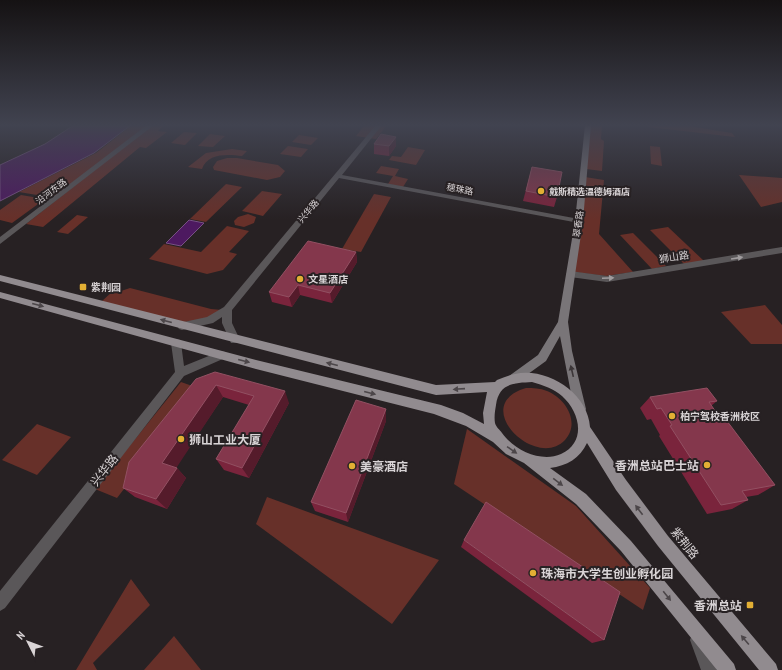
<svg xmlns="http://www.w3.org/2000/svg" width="782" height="670" viewBox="0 0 782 670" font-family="'PT Sans Narrow','Noto Sans SC',sans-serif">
<rect width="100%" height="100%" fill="#272123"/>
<g fill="#673029">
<path d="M 132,125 L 150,125 L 55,198 L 19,192 L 96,153 Z"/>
<path d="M 152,125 L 164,125 L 158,131 L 167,132 L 146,148 L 140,147 L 43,227 L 26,224 Z"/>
<path d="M 365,125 L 387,125 L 376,139 L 356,136 Z"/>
<path d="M 590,125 L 602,125 L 601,139 L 604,141 L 602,171 L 586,169 Z"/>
<path d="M 648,125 L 683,125 L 732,133 L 735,137 L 648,127 Z"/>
<path d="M 184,132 L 197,133 L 185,145 L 171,143 Z"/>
<path d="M 210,134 L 225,136 L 213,147 L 198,146 Z"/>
<path d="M 299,135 L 318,138 L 311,145 L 292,142 Z"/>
<path d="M 288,146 L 308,149 L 301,157 L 280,154 Z"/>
<path d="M 650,146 L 660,147 L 662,166 L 651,164 Z"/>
<path d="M 408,147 L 425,150 L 416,165 L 389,160 L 392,156 L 401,157 Z"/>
<path d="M 232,149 L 247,151 L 242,156 C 228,154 207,153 202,169 L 188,167 L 206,153 Z"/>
<path d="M 227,158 L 237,158 L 278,165 L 285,171 L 280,177 L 267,180 L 214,170 L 213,167 L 217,161 Z"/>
<path d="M 381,166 L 399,169 L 395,176 L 408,179 L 403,187 L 388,184 L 393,176 L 376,173 Z"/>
<path d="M 739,175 L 782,178 L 782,202 L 761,207 Z"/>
<path d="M 585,177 L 604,180 L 599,234 L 633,272 L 606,276 L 573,272 Z"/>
<path d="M 226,184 L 242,187 L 206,222 L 190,219 Z"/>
<path d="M 262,191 L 282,194 L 263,216 L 242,211 Z"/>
<path d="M 374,194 L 391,197 L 361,252 L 342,249 Z"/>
<path d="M 21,195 L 45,199 L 12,223 L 0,220 L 0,210 Z"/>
<path d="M 248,214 L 256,217 L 254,223 L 244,227 L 235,225 L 234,221 L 238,217 Z"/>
<path d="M 77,215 L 88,217 L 68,234 L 57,232 Z"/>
<path d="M 227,226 L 249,231 L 229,252 L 237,254 L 223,270 L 207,274 L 149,259 L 164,244 L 201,252 Z"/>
<path d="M 668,227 L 704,261 L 684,264 L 650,230 Z"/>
<path d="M 633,233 L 666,266 L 652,269 L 620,235 Z"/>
<path d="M 130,288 L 211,309 L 222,310 L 208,318 L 182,324 L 101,302 L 113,291 L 118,292 Z"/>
<path d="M 765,305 L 782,325 L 782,344 L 751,344 L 721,312 Z"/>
<path d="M 181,382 L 201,389 L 117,498 L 95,489 Z"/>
<path d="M 526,388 C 533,388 540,388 547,391 C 565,398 581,422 565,440 C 536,471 468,405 526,388 Z"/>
<path d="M 37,424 L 71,437 L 37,475 L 2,460 Z"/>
<path d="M 467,429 L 576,506 L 650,588 L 643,610 L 454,484 Z"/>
<path d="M 267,497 L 439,560 L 392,624 L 256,524 Z"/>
<path d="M 131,579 L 150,605 L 93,663 L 97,670 L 76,670 Z"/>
<path d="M 174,636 L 201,670 L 144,670 Z"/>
</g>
<g fill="#4d1960" stroke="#775183">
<path d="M 74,125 L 131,125 L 94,153 L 0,201 L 0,165 L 45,144 Z"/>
<path d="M 189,220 L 204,223 L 181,246 L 166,243 Z"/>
</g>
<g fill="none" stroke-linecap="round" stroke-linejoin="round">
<g fill="#5a5759" fill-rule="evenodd">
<path d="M 376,125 L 382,125 L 342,175 L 579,219 L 583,221 L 579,223 L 339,178 L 232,310 L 232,323 L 240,340 L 239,343 L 231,343 L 222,323 L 222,317 L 213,323 L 182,330 L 179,329 L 177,326 L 179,323 L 207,317 L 224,307 Z"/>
<path d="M 176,339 L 180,340 L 181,343 L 184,366 L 221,351 L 225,352 L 226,355 L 225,358 L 184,376 L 5,608 L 0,611 L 0,591 L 175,372 L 171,343 L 172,340 Z"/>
<path d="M 698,632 L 704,634 L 717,670 L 701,670 L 690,640 L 692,634 Z"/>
</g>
<g fill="#5a5759" fill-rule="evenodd">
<path d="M 147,125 L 154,125 L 0,244 L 0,237 Z"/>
<path d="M 782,247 L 782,253 L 607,282 L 570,277 L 566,274 L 570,271 L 607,276 Z"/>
</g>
<path fill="#797578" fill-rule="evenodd" d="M 585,125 L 591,125 L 583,221 L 568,322 L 572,351 L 586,409 L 584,413 L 580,414 L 576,413 L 574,409 L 560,336 L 546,361 L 517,382 L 513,384 L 509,382 L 508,379 L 509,376 L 538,355 L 558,322 L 575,221 Z"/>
<path fill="#918b8f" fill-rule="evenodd" d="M 0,275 L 436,385 L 495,382 L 497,380 C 503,378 509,375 515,374 C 547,367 588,393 590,427 L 626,480 L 668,536 L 776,664 L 778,670 L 759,670 L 658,546 L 616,490 L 587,443 C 580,458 567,466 550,468 L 586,494 L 631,541 L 734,664 L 736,670 L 717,670 L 621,551 L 576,504 L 524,463 L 506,454 L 493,442 L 466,426 L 434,414 L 256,369 L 0,298 L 0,292 L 256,360 L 441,405 L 463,413 L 484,424 L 483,413 L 487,392 L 436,395 L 0,281 ZM 532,382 C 543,385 554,389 562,396 C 580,412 587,442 561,454 C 541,463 514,450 502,433 C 500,430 496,427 495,423 C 494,417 495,411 496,405 C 499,383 514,383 532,382 Z"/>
</g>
<g fill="#7a243c">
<path d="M 374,144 L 396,146 L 389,156 L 374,154 Z"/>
<path d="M 532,167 L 557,197 L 554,207 L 523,201 Z"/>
<path d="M 356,252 L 357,262 L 332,303 L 300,295 L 292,307 L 272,302 L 269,292 Z"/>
<path d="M 196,379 L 289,403 L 249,478 L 224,470 L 216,459 L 249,405 L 223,397 L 176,467 L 186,478 L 167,509 L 135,497 L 123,488 Z"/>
<path d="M 650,397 L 717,401 L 711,406 L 720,418 L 775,485 L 758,495 L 746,497 L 748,500 L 732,509 L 707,514 L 659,436 L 660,435 L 651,419 L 647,420 L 640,408 Z"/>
<path d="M 386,409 L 386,421 L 348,522 L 315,511 L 311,502 Z"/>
<path d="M 464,540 L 604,640 L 592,643 L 461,547 Z"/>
</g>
<g fill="#551b2b">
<path d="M 396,137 L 396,146 L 389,156 L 389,146 Z"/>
<path d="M 356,252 L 357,262 L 332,303 L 330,293 Z"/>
<path d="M 298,285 L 300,295 L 292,307 L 289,297 Z"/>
<path d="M 216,385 L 223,397 L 173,473 L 162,463 Z"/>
<path d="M 285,391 L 289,403 L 249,478 L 242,468 Z"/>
<path d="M 386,409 L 386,421 L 348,522 L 346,513 Z"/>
<path d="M 177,468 L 186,478 L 167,509 L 156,499 Z"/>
</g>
<g fill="#84374c" stroke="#925062">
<path d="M 381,134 L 396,137 L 389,146 L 374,144 Z"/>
<path d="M 532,167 L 562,172 L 557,197 L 526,191 Z"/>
<path d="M 308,241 L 356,252 L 330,293 L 298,285 L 289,297 L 269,292 Z"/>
<path d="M 215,372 L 285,391 L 242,468 L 216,459 L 254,396 L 216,385 L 162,463 L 177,468 L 156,499 L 123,488 L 129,462 L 196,379 Z"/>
<path d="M 707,388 L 717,401 L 709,402 L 720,418 L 724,417 L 775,485 L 742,491 L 748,500 L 721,505 L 670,426 L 672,425 L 661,408 L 657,409 L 650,397 Z"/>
<path d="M 356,400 L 386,409 L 346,513 L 311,502 Z"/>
<path d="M 486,502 L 620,592 L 604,640 L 464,540 Z"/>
</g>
<defs><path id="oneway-solid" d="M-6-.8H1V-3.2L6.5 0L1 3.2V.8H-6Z"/></defs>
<g fill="#a09c9e">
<use href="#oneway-solid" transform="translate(737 258) rotate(-9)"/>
<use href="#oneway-solid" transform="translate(608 278) rotate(-3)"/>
</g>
<g fill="#4c4649">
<use href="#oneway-solid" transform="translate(38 305) rotate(15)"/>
<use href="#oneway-solid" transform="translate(166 321) rotate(-165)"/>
<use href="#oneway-solid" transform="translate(244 361) rotate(14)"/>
<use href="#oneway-solid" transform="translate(332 364) rotate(-166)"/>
<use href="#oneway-solid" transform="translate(459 389) rotate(176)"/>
<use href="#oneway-solid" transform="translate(370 393) rotate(14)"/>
<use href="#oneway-solid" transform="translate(512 450) rotate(34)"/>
<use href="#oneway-solid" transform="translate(558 482) rotate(37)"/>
<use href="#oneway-solid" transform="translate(639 510) rotate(-127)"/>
<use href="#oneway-solid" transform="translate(667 596) rotate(51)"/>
<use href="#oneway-solid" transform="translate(745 640) rotate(-130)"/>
</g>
<use fill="#3c3638" href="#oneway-solid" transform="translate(572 371) rotate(-103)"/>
<linearGradient id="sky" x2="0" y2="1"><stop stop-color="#151213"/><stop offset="0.57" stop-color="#414350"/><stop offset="1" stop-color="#414350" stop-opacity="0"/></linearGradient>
<rect width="782" height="219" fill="url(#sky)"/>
<g fill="#e2af34" stroke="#272123" stroke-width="1.5">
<circle cx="541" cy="191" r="4"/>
<circle cx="300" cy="279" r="4"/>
<rect x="79" y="283" width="8" height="8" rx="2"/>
<circle cx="672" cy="416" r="4"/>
<circle cx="181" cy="439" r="4"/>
<circle cx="707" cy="465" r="4"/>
<circle cx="352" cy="466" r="4"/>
<circle cx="533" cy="573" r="4"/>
<rect x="746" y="601" width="8" height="8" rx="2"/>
</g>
<g text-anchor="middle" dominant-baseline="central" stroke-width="4" stroke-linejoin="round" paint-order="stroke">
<g font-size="9" fill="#d9d4d6" stroke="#272123">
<text transform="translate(460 189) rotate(11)">穗珠路</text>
<text transform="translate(51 191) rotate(-37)">沿河东路</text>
<text transform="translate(308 211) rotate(-50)">兴华路</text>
<text transform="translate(578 224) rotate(-82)">翠香路</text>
</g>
<g font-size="9" font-weight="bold" fill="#d9d4d6" stroke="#272123" text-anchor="start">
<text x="549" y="191">戴斯精选温德姆酒店</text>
</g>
<g font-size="10" fill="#d9d4d6" stroke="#272123">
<text transform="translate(674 257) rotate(-9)">狮山路</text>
</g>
<g font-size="10" font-weight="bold" fill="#d9d4d6" stroke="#272123" text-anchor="start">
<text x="308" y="279">文星酒店</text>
<text x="91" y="287">紫荆园</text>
<text x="680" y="416">柏宁驾校香洲校区</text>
</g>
<g font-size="12" font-weight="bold" fill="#d9d4d6" stroke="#272123" text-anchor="start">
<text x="189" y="439">狮山工业大厦</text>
<text x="699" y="465" text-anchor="end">香洲总站巴士站</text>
<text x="360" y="466">美豪酒店</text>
<text x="541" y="573">珠海市大学生创业孵化园</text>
<text x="742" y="605" text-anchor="end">香洲总站</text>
</g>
<g font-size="12" fill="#d9d4d6" stroke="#272123">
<text transform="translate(104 470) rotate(-52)">兴华路</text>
<text transform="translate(685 543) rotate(51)">紫荆路</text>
</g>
</g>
<g transform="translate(28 642) rotate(312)" stroke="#272123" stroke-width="3" paint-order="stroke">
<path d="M0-3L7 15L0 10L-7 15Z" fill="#d9d4d6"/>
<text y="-6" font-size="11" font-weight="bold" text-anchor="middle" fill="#d9d4d6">N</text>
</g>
</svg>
